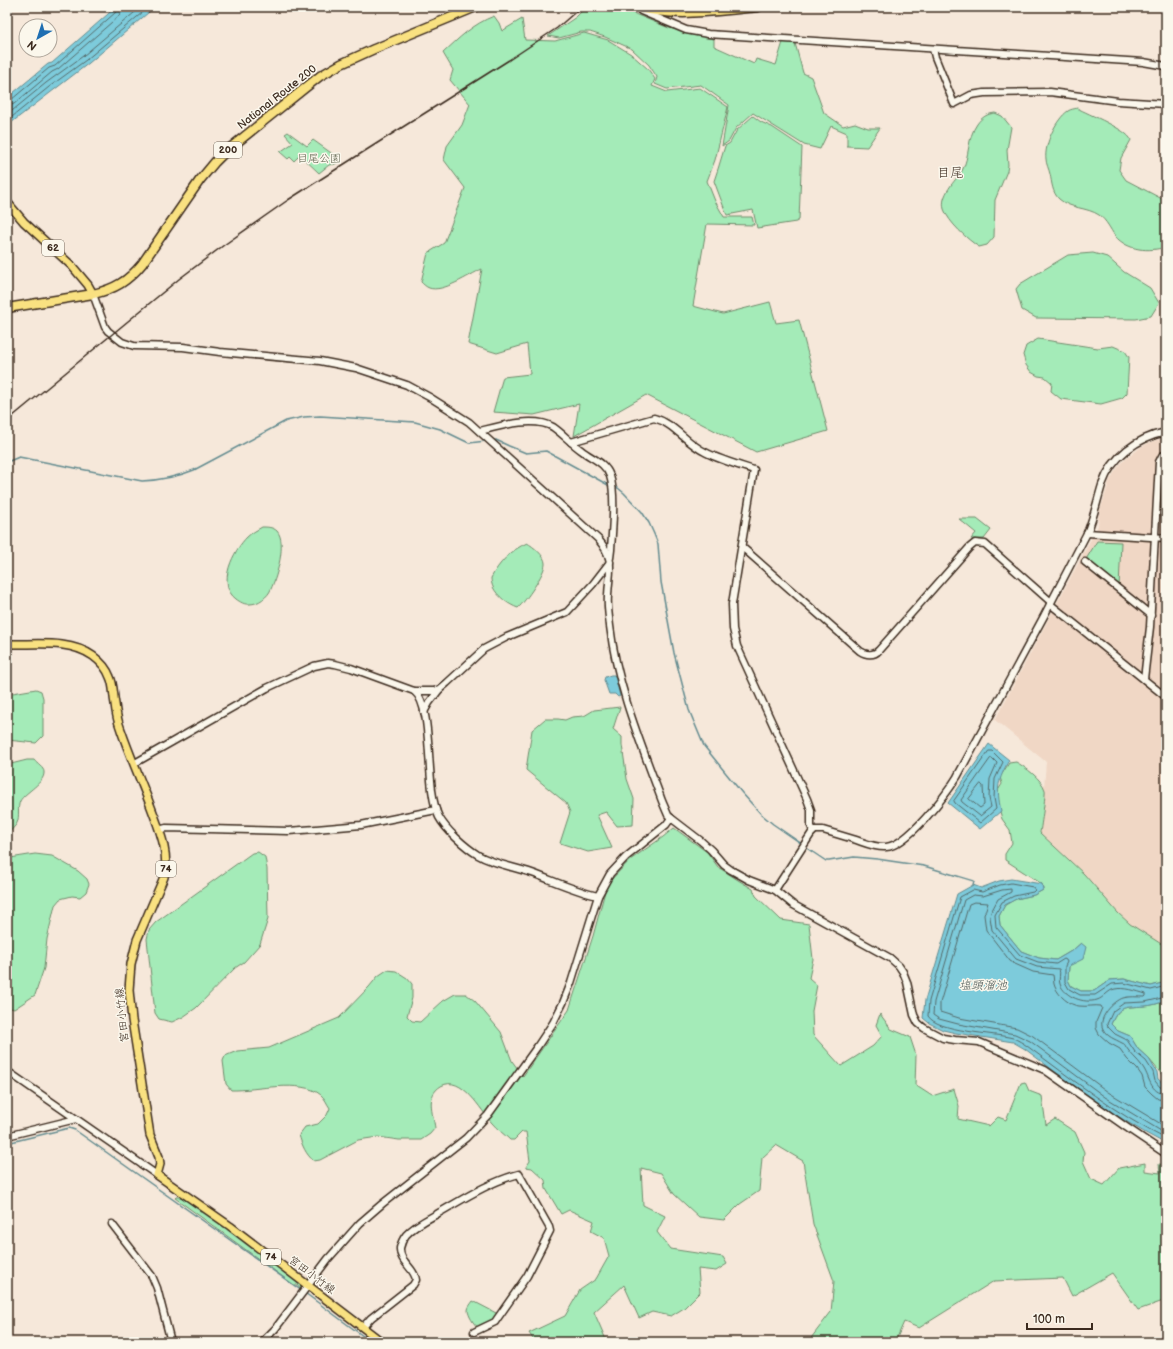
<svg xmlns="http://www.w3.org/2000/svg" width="1173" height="1349" viewBox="0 0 1173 1349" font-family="'Balsamiq Sans','Klee One',sans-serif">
<rect width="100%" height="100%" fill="#f6e8da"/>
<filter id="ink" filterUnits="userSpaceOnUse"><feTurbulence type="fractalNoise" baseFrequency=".025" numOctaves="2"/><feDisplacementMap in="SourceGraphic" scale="8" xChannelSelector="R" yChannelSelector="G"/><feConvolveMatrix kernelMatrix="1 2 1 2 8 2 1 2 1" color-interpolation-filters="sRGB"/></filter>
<g filter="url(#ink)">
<path fill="#f0d7c5" d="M 1166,438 L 1166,947 L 1130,924 L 1118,913 L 1084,874 L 1040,833 L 1045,790 L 1044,788 L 1046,762 L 995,720 L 1098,526 L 1099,514 L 1105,495 L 1109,482 L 1114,473 L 1121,463 L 1141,447 L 1153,441 Z"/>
<g fill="#a4ebb8" stroke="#708a6b">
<path d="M 586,7 L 618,7 L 669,28 L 714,39 L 714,46 L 754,64 L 756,59 L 776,65 L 783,42 L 795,43 L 803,73 L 811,77 L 824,113 L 843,126 L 855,123 L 868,128 L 880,128 L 867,147 L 847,146 L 847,133 L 831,126 L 820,149 L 804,145 L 753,113 L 736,128 L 729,141 L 722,146 L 729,105 L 701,85 L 667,89 L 655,84 L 657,77 L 649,65 L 632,49 L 605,37 L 590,32 L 581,32 L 559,38 L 548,36 L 576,17 Z"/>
<path d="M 494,16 L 499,23 L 502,31 L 522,19 L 525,40 L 555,41 L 584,33 L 608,40 L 631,54 L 648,69 L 655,79 L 652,86 L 667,92 L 700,88 L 728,107 L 715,160 L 707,181 L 715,201 L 724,217 L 752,217 L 754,225 L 707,224 L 693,306 L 723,314 L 770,302 L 776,323 L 799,320 L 828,431 L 756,452 L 646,395 L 574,436 L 579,404 L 534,415 L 493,412 L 503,377 L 530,374 L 527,344 L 497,353 L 468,344 L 482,269 C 469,275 443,293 429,288 C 426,287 423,284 421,282 L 428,253 L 444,243 L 465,188 L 444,160 L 447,146 L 462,125 L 470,104 L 450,80 L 453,70 L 443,53 C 459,38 473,24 494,16 Z"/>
<path d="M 1077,108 C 1088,114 1128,130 1131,140 L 1121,158 L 1119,170 L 1126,180 L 1166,201 L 1166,247 C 1149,252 1128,251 1115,236 C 1110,229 1107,221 1099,215 C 1087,207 1070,209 1059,199 C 1052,192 1052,183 1050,174 C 1049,169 1046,164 1046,159 C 1044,145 1056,119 1068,111 C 1071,109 1074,109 1077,108 Z"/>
<path d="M 995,113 L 1002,116 L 1011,127 L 1007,150 L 1008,165 L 1007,171 L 995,200 L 994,237 L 987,245 L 979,247 C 968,240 948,222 944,209 C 940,195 955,181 962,171 C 970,156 967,138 977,124 C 982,117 987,114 995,113 Z"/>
<path d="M 753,116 L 761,122 L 772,127 L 802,147 L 799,220 L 796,222 L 757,228 L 753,210 L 727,215 L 726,213 L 714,181 L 718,169 L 725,146 L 730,143 L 737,130 Z"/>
<path d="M 288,132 L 307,146 L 313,140 L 341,160 L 335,164 L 329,165 L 319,173 L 300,155 L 294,161 L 290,157 L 288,159 L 280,152 L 293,143 L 285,134 Z"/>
<path d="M 1093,253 L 1107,257 L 1124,272 L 1150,288 L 1159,303 L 1151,316 L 1136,319 L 1036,318 L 1022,310 L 1016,289 L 1020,284 L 1068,255 Z"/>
<path d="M 1038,339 L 1098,348 L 1113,346 L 1125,351 L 1129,357 L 1127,393 L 1122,398 L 1101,404 L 1061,399 L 1051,391 L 1052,383 L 1045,377 L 1038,376 L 1031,372 L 1026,365 L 1023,355 L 1026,346 Z"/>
<path d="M 959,519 L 977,519 L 991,530 L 984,539 L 971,539 L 976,533 Z"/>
<path d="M 262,527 C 267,527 273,527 277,531 C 287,542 277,576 271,589 C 268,597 258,604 250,604 C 245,605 240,602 236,599 C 216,584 234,550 247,537 C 251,533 257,530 262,527 Z"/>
<path d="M 1097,541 L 1121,542 L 1119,588 L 1085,561 Z"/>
<path d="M 527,543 C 533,546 545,556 545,563 C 546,572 525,602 518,608 C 509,605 497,596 493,587 C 492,585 491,581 491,578 C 499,563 511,550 527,543 Z"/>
<path d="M 36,689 L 41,691 L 43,698 L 43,736 L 36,743 L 7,740 L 7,694 Z"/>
<path d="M 620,707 L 613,729 L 622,737 L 622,745 L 627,779 L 634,799 L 633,825 L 617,826 L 606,812 L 597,815 L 612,848 L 588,852 L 560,843 L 570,812 L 566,803 L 526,770 L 532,730 L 545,719 L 558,719 L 565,720 L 572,717 L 584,716 L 594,710 Z"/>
<path d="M 27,760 L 34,760 C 37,764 44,768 44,772 C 45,783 25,792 20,801 C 17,808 20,816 17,823 C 15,827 10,831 7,835 L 7,765 Z"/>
<path d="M 1016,762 C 1025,767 1042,779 1045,790 C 1046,794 1041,826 1040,833 L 1084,874 L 1118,913 L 1130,924 L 1166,947 L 1166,982 L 1151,986 L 1124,979 L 1110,980 L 1094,991 L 1081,991 L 1071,986 L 1068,980 L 1069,966 L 1081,943 L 1073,950 L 1056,960 L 1039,958 L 1021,951 L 1000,925 L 999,916 L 1005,905 L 1016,899 L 1034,895 L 1043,890 L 1042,884 L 1005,860 L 1005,854 L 1012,843 L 1010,830 L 1002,819 L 998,804 L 997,792 L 1002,784 L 1000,777 L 1009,763 Z"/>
<path d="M 674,828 L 707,852 L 718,867 L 738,880 L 753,889 L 756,896 L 781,920 L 809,924 L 813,959 L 809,978 L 817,985 L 812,1011 L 813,1035 L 841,1066 L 873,1046 L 882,1036 L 876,1025 L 880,1014 L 891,1029 L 910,1037 L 916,1055 L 915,1085 L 932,1096 L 954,1089 L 959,1106 L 958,1119 L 989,1126 L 998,1117 L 1006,1120 L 1021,1083 L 1025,1082 L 1029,1091 L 1042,1096 L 1046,1125 L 1055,1119 L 1075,1132 L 1084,1152 L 1083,1161 L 1091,1179 L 1104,1185 L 1119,1168 L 1145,1163 L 1145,1171 L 1160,1173 L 1159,1164 L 1166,1165 L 1166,1300 L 1138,1310 L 1112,1273 L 1072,1296 L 1063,1278 L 994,1281 L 919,1328 L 904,1322 L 896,1340 L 898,1342 L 808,1342 L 831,1312 L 834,1281 L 813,1224 L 803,1161 L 776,1145 L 762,1158 L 759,1191 L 740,1204 L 724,1220 L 699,1217 L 674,1194 L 661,1173 L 641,1168 L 643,1205 L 665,1216 L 657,1232 L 670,1249 L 723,1257 L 727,1264 L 716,1271 L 698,1269 L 700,1292 L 684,1308 L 671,1316 L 652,1312 L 639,1318 L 624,1285 L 594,1312 L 607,1342 L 535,1342 L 529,1333 L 565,1316 L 580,1290 L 596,1279 L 609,1256 L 604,1238 L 591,1231 L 594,1221 L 569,1210 L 561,1214 L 546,1189 L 545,1180 L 532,1168 L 526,1167 L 530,1161 L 526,1132 L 522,1132 L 514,1140 L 510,1140 C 504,1134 497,1129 492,1123 C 481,1111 462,1074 441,1086 C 425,1096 433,1113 435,1128 L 430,1134 L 421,1140 L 399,1140 L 378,1137 L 358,1140 L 320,1160 L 314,1161 C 306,1155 302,1145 299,1135 L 305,1127 L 318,1124 L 327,1115 L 330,1108 C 327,1104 325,1098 321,1095 C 301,1078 256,1091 231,1090 L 226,1084 L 223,1061 L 225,1056 L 237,1051 L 269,1048 L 339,1018 L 369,987 L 378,976 L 387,970 L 396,971 L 407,978 L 412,984 L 412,998 L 407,1016 L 412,1021 L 420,1022 L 443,1001 L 455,994 L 466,994 L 475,1001 L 501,1032 L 512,1061 L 523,1076 L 569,1010 L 593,936 L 607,884 L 630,860 L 663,837 Z"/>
<path d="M 258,852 L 265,857 L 267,869 L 268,919 L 260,944 L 244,962 L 235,968 L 196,1008 L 183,1017 L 172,1022 L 159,1019 L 155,1013 L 147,939 L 149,930 L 156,922 L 252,853 Z"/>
<path d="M 35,854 L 52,856 L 78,871 L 87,879 L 89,884 L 86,892 L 80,897 L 72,896 L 60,899 L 55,905 L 47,939 L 44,968 L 35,995 L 14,1009 L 7,1007 L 7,857 L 10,858 Z"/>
<path d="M 1166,1001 L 1166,1077 L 1163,1076 L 1149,1059 L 1138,1049 L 1130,1036 L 1118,1031 L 1111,1024 C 1120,1004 1125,1008 1144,1006 C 1151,1006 1159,1003 1166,1001 Z"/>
<path d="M 176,1197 L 184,1197 L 212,1214 L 301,1284 L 301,1287 L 300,1289 L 297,1285 L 294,1285 L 175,1198 Z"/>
<path d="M 473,1301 L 498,1314 L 494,1320 L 478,1327 C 474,1325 468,1315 468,1310 C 468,1307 471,1304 473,1301 Z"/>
</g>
<g fill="#7dcbdb" stroke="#638b8f">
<path d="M 116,7 L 155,7 L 89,63 L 7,126 L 7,98 L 48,64 L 52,63 Z"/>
<path d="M 611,675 L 614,675 L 615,676 L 620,696 L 618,697 L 615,694 L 609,694 L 604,680 L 605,677 Z"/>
<path d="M 989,744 L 1009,760 C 998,781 996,787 1001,811 L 980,829 L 948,803 Z"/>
<path d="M 1011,879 L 1042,884 L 1043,890 L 1034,895 L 1016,899 L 1005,905 L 999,916 L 1000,925 L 1021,951 L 1039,958 L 1056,960 L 1073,950 L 1081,943 L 1086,947 L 1083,959 L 1069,966 L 1068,980 L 1071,986 L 1081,991 L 1094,991 L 1110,980 L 1124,979 L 1151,986 L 1166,982 L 1166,1001 C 1159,1003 1151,1006 1144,1006 C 1125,1008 1120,1004 1111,1024 L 1118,1031 L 1130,1036 L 1138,1049 L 1149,1059 L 1157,1072 L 1158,1079 L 1166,1086 L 1166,1144 C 1115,1118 1070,1083 1025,1049 L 1013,1042 L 956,1033 L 943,1030 L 929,1023 L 923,1018 L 925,1000 L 957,894 L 973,885 L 981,888 L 999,881 Z"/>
</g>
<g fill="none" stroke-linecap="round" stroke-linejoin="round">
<g stroke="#556a6a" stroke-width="1">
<path d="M 7,101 L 11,100 L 49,68 L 55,66 L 116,12 L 118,7"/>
<path d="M 7,106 L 14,104 L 52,72 L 58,69 L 120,15 L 122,11 L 123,7"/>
<path d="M 7,115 L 46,83 L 83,56 L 141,7"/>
<path d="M 7,121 L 49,87 L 86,60 L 149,7"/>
<path d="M 989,751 L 992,751 L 1003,762 L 995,779 L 994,798 L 996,809 L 980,823 L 955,803 L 954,801 Z"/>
<path d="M 992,758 L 997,763 L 990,779 L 989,798 L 991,807 L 980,816 L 962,802 L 961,800 L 990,759 Z"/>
<path d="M 981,784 L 983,786 L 984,805 L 980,808 L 969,799 Z"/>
<path d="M 1166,986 L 1151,990 L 1124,983 L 1112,984 L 1095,995 L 1080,995 L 1069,989 L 1065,982 L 1065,966 L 1067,962 L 1066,960 L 1064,959 L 1056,964 L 1038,962 L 1020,955 L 996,927 L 995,915 L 1002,902 L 1014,896 L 1033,892 L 1035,890 L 1033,887 L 1011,883 L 1000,885 L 982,892 L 973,890 L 960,897 L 929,1001 L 928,1016 C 938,1032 994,1033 1013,1038 C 1018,1040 1023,1043 1027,1046 C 1072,1079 1116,1114 1166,1139"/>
<path d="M 1166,997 L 1145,1002 L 1124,1003 L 1113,1011 L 1107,1024 L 1108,1027 L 1115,1034 L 1127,1040 L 1135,1052 L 1146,1061 L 1153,1072 L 1155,1081 L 1160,1087 L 1166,1089"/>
<path d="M 1166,1094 C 1149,1093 1150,1076 1142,1066 C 1137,1059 1131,1055 1126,1047 C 1125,1045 1125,1044 1122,1043 C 1115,1039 1107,1037 1103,1029 C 1097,1018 1114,1001 1123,998 C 1129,996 1138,997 1145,997 L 1146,996 L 1146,994 C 1136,991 1125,987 1115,989 C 1108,990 1104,998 1097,1000 C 1084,1004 1065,997 1060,984 C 1058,979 1061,974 1059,969 L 1037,967 L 1016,959 L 992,930 L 990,917 L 991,912 L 998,899 L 1011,892 L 1011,889 L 1002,890 L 983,896 L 973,895 L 964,900 L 934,1002 L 933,1015 L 939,1019 L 958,1024 L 1015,1034 L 1030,1041 L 1105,1097 L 1166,1134"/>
<path d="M 1166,1100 L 1158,1099 L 1152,1094 L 1145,1087 L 1142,1076 L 1137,1069 L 1127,1059 L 1120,1049 L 1109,1043 L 1099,1034 L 1096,1028 L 1096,1022 L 1102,1008 L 1101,1006 C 1095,1005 1087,1007 1079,1006 C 1069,1005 1059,996 1055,987 C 1053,983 1054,979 1053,975 L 1033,972 L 1015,964 L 1010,961 L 986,930 L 984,915 L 988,903 L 974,902 L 969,904 L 940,1003 L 940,1012 L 959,1018 L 1017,1028 L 1033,1036 L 1108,1092 L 1166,1127"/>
</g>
<g stroke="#638b8f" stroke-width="1.5">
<path d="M 492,440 L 496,440 L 509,446 L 526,453 L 546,451 L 610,486"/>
<path d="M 7,462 L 19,457 L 142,481 C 161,480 177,477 194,470 L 286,421 L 304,417 L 320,416 L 415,422 L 440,429 L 469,443 L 486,441"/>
<path d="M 614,487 L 618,488 L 624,493 L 642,512 L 649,523 L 654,534 L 658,544 L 661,582 L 674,653 L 689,710 L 704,746 L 742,793 L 761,814 L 773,824 L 802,844"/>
<path d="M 805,847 L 826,861 L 829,861 L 854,857 L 877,859 L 924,866 L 974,881 L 973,885"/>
<path d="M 7,1143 L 69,1128 L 75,1130 L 302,1291"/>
<path d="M 305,1293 L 371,1342"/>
</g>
<g stroke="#3b2a1e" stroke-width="9">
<g id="secondary">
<path d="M 641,11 L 686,30 L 708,34 L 1143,62 L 1166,66"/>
<path d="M 933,49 L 935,57 L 954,104 L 971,95 L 984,93 L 1050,92 L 1118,101 L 1166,104"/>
<path d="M 93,294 L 105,327 L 108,331 L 122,342 L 134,346 L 183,347 L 220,352 L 320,361 L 356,368 L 407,385 L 431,398 L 469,422 L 598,539 C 616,560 609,570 608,596 C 607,606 609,616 610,626 C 617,687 641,744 662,801 L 668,815 L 671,818 L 701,841 L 711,850 L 724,865 L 731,870 L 749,880 L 775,890 L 792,904 L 890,958 L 899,966 L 903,972 L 907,982 L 914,1015 L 918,1023 L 924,1028 L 943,1038 L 955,1040 L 979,1042 L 1045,1070 L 1126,1127 L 1166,1154"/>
<path d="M 480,431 C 500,426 534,416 553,427 C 563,434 571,443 581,450 C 592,459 605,462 610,476 C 616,494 612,530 611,550 L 610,558"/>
<path d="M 571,442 L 654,418 C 674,423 686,443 705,452 C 720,460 738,465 754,470 L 732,604 L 733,629 L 737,646 L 807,799 L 811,810 L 811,826 L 813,831"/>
<path d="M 1087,533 L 1166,538"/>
<path d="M 742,547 L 860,651 C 866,655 874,656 879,650 L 969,548 L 975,543 L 985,544 L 1051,602"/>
<path d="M 1085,562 L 1151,615"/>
<path d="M 1050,604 L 1166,697"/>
<path d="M 1144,679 L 1150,627 L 1159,462 L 1162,456 L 1166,454"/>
<path d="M 414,691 C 435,707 424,789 439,817 C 446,830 465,847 478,855 C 493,864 515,867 532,873 C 554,881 575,891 598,896"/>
<path d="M 424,712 L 429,703 L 439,690"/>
<path d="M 135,763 L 267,688 L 314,666 L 328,663 L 335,664 L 351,668 L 414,691 L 434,691 L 440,689 L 447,683 L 484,649 L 507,637 L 567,612 L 593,584 L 610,562"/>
<path d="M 159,830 L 166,828 L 288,831 L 316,829 L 361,825 L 436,810"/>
<path d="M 775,890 L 811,834 L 815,830 L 823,830 C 833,833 843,836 853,839 C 863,842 875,848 886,847 C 907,846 946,795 957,777 L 1044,616 L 1087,533 C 1094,517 1097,501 1102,485 C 1112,456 1137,438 1166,432"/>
<path d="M 7,1071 L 157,1175"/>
<path d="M 7,1136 L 76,1119"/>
<path d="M 112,1224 L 152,1276 L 157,1288 L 171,1342"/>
<path d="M 363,1327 L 371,1318 L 413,1285 L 416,1280 C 415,1268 399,1262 400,1248 C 401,1243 403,1239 406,1235 C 414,1226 426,1220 437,1214 C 463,1199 489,1182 519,1174 L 549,1227 L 550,1231 L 527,1276 L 497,1319 L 495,1322 L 474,1332"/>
<path d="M 262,1342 L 275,1329 L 328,1259 L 360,1223 L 382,1204 L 466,1138 L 488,1115 L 537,1047 L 553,1023 L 563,1003 L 571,983 L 598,896 L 610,874 L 626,857 L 666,825 L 671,818"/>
</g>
</g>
<g stroke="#3b2a1e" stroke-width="10">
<g id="primary">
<path d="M 7,202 L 24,222 L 72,266 L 88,285 L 93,294"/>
<path d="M 7,644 C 35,645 69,639 93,656 C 100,661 107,669 110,677 C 114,685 113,695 115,704 C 116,713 118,722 121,730 C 130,756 141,781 151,807 C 159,829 170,853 164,877 L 137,940 L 131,964 L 129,990 L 132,1020 L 150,1135 L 159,1157 L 160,1164 L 157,1175 L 230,1226 L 382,1342"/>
</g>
</g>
<g stroke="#3b2a1e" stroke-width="11">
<g id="highway">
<path d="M 635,7 C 674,18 718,11 758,7"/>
<path d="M 7,308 L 93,294 C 115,289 128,281 142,264 L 200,180 L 215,162 L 225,152 L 320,76 L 341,64 L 374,49 L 476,7"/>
</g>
</g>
<use href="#secondary" stroke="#fbf7ec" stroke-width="6"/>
<use href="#primary" stroke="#f9e181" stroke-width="7"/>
<use href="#highway" stroke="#f9e181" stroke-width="8"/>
<path stroke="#3b2a1e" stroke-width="1.5" d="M 7,421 L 179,279 L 224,245 L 288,200 L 368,149 L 509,60 L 557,28 L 581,7"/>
</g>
</g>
<g text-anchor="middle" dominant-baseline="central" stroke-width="3" stroke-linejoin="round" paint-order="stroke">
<g fill="#fbf7ec" stroke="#75685c" stroke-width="1">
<rect x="214" y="142" width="28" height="16" rx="3"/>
<rect x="42" y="240" width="22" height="16" rx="3"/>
<rect x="156" y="861" width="20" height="16" rx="3"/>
<rect x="261" y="1249" width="20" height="16" rx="3"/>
</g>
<g font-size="10" font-weight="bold" fill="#3b2a1e">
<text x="228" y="150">200</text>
<text x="53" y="248">62</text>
<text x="166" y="869">74</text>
<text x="271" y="1257">74</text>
</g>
<g font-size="11" fill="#3b2a1e" stroke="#fbf7ec">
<text transform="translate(277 97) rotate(-38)">National Route 200</text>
<text transform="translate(122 1015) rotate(-96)">宮田小竹線</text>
<text transform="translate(312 1275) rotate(37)">宮田小竹線</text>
</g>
<g font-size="11" fill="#555a44" stroke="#fbf7ec">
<text x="319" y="158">目尾公園</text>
</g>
<g font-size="12" font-style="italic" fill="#4f5a57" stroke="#fbf7ec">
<text x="983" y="985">塩頭溜池</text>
</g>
<g font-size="13" fill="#3b2a1e" stroke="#fbf7ec">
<text x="950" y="173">目尾</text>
</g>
</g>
<rect width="1173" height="1349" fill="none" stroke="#fbf7ec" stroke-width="24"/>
<rect x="12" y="12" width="1149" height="1325" fill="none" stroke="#3b2a1e" stroke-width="1.5" filter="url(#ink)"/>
<g transform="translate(38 38) rotate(219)"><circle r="19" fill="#fbf7ec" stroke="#aea59a"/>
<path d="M0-3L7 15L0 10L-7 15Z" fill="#1f6fb2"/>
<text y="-6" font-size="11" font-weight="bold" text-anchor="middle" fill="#3b2a1e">N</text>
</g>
<path d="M1027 1323v6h65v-6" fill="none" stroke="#3b2a1e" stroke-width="2"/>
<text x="1033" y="1323" font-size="12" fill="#3b2a1e" stroke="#fbf7ec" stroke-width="3" paint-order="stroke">100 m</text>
</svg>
